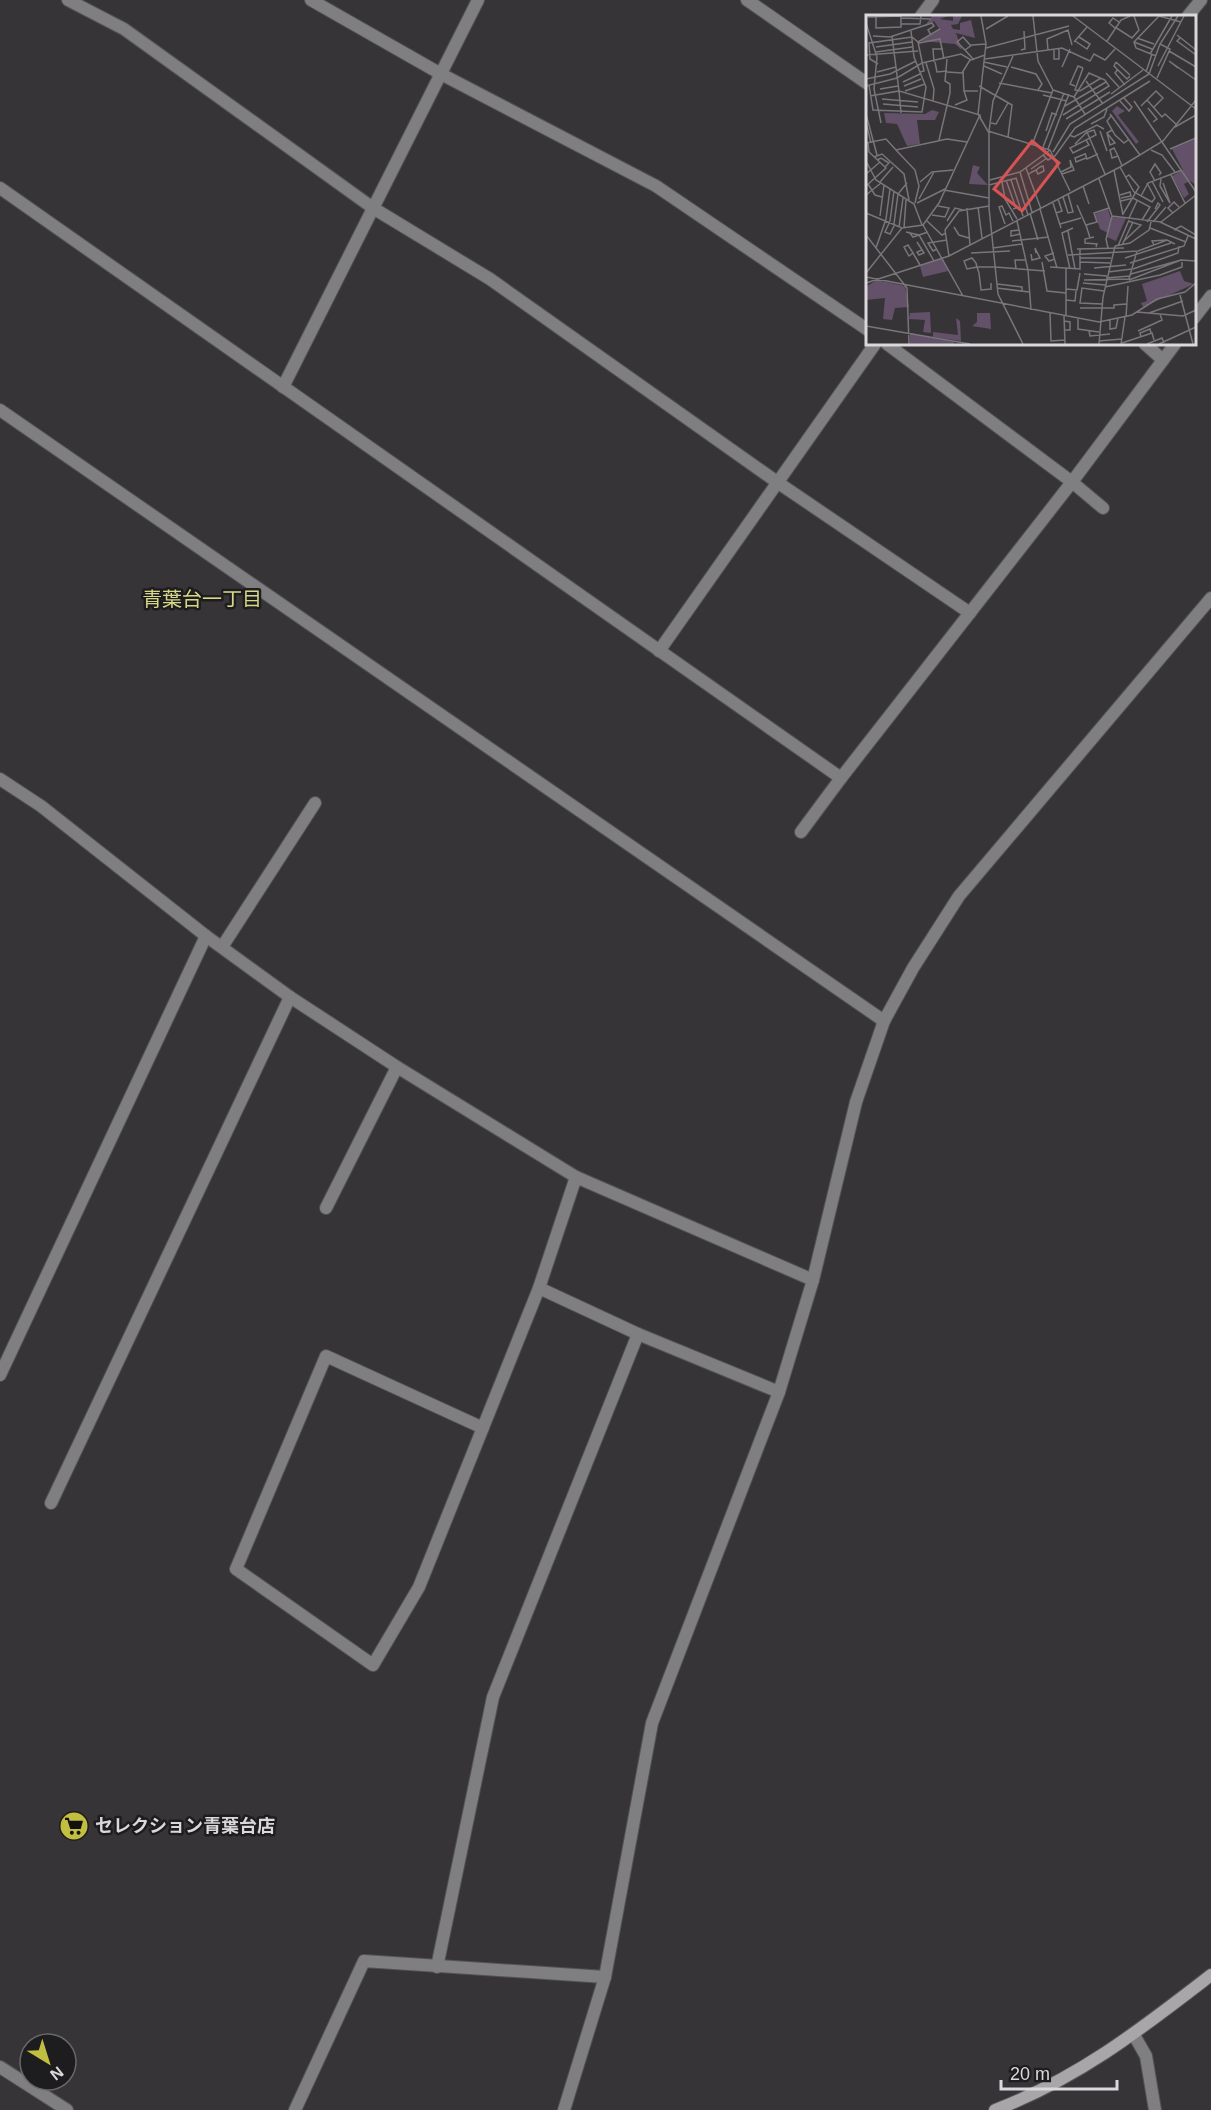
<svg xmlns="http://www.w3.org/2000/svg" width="1211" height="2110" viewBox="0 0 1211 2110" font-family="Helvetica,'Noto Sans JP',sans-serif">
<rect width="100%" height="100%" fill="#373438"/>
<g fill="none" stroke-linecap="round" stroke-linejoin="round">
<g stroke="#545255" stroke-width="14">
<g id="street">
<path d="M 68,0 L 124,29 L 373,208 L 490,279 L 777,482 L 970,613"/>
<path d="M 311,0 L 441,74 L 656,186 L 868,330"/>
<path d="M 747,0 L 868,84"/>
<path d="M 921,16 L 933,0"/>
<path d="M 1188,16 L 1201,0"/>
<path d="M 0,188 L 841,778"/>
<path d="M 1194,318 L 1211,296"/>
<path d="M 887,344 L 1072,482 L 1103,508"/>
<path d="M 1145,344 L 1163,360"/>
<path d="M 283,387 L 478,0"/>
<path d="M 0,410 L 884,1021"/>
<path d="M 659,651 L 875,344"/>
<path d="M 0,779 L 41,806 L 206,936 L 290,997 L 397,1067 L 576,1177 L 813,1280"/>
<path d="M 801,832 L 841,778 L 1072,482 L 1175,344"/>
<path d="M 222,947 L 315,803"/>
<path d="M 326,1208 L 397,1067"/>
<path d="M 539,1288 L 638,1334 L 779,1392"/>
<path d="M 0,1375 L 206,936"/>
<path d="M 483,1428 L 326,1356 L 236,1569 L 373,1665 L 419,1587 L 539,1288 L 576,1177"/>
<path d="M 51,1503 L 290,997"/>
<path d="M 437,1967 L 493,1697 L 638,1334"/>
<path d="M 1134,2035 L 1146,2056 L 1155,2110"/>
<path d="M 0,2067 L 67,2110"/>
<path d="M 295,2110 L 364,1961 L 605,1977"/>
<path d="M 564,2110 L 605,1977 L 652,1723 L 779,1392 L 813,1280 L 856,1102 L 884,1021 L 913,968 L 959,896 L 1211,598"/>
</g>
</g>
<g stroke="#545255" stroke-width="14">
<path id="secondary" d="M 995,2110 C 1079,2078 1141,2029 1211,1975"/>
</g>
<use href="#street" stroke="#7f7e80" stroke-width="12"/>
<use href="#secondary" stroke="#a9a6aa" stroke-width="12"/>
</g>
<defs>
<g id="supermarket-disc" transform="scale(1.5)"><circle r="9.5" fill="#c1be40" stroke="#1d1c1e"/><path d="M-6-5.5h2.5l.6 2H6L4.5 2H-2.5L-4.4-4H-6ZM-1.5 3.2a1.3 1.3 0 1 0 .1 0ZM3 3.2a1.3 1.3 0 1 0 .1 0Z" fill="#111"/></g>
</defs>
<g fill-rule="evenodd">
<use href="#supermarket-disc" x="74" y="1826"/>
</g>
<g text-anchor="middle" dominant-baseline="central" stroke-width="5" stroke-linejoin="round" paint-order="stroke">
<g font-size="18" font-weight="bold" fill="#dad8db" stroke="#1d1c1e" text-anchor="start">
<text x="95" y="1826">セレクション青葉台店</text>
</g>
<g font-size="20" fill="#d7d788" stroke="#1d1c1e">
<text x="202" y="599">青葉台一丁目</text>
</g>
</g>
<g transform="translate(866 15)">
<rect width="330" height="330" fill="#373438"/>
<path d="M 66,1 L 82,1 L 74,4 L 87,6 L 87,1 L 96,1 L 92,9 L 85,10 L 87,14 L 94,15 L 94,8 L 105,5 L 109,23 L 90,18 L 96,35 L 89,29 L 55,26 L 74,15 L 68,6 L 58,12 ZM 251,91 L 259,96 L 252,100 L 273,127 L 270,129 L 246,96 ZM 66,95 L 73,97 L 69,105 L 51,105 L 54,129 L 41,131 L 31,109 L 20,108 L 18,98 L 59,99 ZM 330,124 L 330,170 L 324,166 L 318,169 L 323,179 L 318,183 L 306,161 L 317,155 L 306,134 ZM 107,150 L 114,152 L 111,158 L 122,170 L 103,169 ZM 242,194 L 245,204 L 242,218 L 234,214 L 229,199 ZM 246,202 L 260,203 L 250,226 L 241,222 ZM 76,243 L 82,256 L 57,262 L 54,251 ZM 314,256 L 318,266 L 328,269 L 277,292 L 275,288 L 281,286 L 276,269 ZM 11,265 L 39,271 L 43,292 L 29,293 L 26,305 L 17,304 L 19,283 L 0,285 L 1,271 ZM 64,297 L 65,318 L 57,317 L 59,305 L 43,304 L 44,298 ZM 111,298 L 124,298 L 125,314 L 106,311 L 111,307 ZM 90,303 L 94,306 L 95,326 L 67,322 L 67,317 L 92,320 ZM 44,318 L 88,327 L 88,329 L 44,329 Z" fill="#635069"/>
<path fill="none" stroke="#787679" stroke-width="1.5" d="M 10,1 L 10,13 L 35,12 L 35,1M 115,1 L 120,29 L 112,99 L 123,118 L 123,193 L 132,279 L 157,329M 207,1 L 330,94M 2,2 L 35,1M 35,3 L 65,4M 0,8 L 11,42 L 8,74 L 15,108M 35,9 L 54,9 L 55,1M 249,12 L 266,23 L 273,15 L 268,1M 249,13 L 243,8 L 247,3 L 253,7M 120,14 L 142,1M 311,20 L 330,35M 7,21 L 24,22 L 66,8 L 68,11 L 62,15 L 65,20M 26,21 L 33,76 L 114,100 L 115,105M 271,23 L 288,29M 314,23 L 311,26 L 330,40M 209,26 L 221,34 L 224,29 L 213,22M 241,26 L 255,5 L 264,1M 52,27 L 58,56 L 54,57M 208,27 L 221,12M 268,27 L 286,34M 53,28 L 74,24 L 78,44M 10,32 L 46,27M 120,33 L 203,11M 188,34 L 188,44 L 193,44 L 193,33M 99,35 L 91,27 L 97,22 L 105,31M 155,35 L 159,34 L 158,16M 182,35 L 181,24 L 202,15 L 206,30M 303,36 L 330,52M 10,37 L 46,32M 284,39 L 306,1M 0,40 L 52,36M 290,41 L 270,33 L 268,27 L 293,1 L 315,7M 119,44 L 196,33 L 224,46 L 228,39 L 239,45 L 249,34M 108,45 L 99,35 L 106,30 L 120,29M 68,47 L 67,34 L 77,34M 69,47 L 71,57 L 81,56M 118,47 L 141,52M 250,47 L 248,51 L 261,64 L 264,61M 250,47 L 264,60M 60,48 L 68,74 L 67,86M 12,49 L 4,44 L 3,28 L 46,22 L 52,27 L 74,14M 118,51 L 136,59M 292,51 L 318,1M 145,52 L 170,59 L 176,69 L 172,75M 196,52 L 204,34M 217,53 L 209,75 L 214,76 L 235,63M 312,53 L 303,46 L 330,65M 252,54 L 249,58 L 259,70M 97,56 L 98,76 L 112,76M 11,57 L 30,52M 81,57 L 96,58 L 104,45M 280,57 L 286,39M 240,58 L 253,72M 291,63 L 304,34 L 294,29M 0,64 L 24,59 L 50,46M 220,66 L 237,89M 37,67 L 54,59M 133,68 L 186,78M 3,70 L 7,95 L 56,97 L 60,72 L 48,42 L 45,16M 0,71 L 31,63 L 56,48 L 95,39 L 105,45 L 119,40M 38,71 L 55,64M 113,71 L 146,90 L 142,122M 209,71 L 204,69 L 212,51 L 217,53M 14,74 L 32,71M 187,75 L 208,82 L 219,99M 39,76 L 59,69M 245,79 L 277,55M 177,80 L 201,86M 4,81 L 33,76 L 35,98M 16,84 L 52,87M 281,85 L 296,102 L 299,99 L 311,110M 254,86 L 263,96 L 266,92 L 258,83M 268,86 L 330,177M 17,89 L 52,92M 89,90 L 101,85 L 98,76M 199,91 L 240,67M 275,91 L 290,76 L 297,83 L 288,92M 282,93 L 291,104 L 287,107M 0,99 L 11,140M 244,99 L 274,140M 197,100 L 243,71 L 239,65 L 223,58 L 208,82M 245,101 L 241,106 L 249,120 L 258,128 L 262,125M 200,104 L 244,77M 0,107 L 5,128M 125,108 L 130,109 L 142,88M 225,109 L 238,102 L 241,94M 309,112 L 330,100M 122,116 L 184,135 L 204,176M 123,116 L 127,86 L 147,41M 180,116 L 186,98 L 191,100M 234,116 L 241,136M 241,118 L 244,130 L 249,128 L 241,118 L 246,115M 203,120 L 208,122 L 231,110 L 238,114M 73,125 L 84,78 L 84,69 L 79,66 L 81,44M 220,125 L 223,130 L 207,138 L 204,133 L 230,120 L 228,115 L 222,117M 0,128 L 20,124 L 30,135 L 81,124 L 101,127M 209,129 L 221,117 L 239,159M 166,130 L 187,75 L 172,46 L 167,1M 177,132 L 198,78M 182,134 L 203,79M 304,134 L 330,123M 30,135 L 49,155 L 53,171 L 49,188M 285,135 L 296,140 L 309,157M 187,137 L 204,109 L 283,59 L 294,29 L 312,1M 219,138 L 221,144 L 232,139M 219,139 L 209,143 L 210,147 L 220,143M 177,140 L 182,145 L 189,141 L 209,113 L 284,66M 252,141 L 246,143 L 244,135 L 248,133 L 252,141 L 256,151M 8,142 L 16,139 L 38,159 L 43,185M 11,145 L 15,143 L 23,148 L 19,152M 0,146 L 10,165 L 48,189 L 56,210M 254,152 L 268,177 L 286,187 L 289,183 L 281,168M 160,153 L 175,194M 165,154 L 181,143M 248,155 L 257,200M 154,157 L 166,197M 195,157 L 205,152 L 204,145 L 208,155 L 196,159M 0,159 L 14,147M 163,159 L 166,157 L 170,155 L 174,152 L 177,151 L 178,156 L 172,159 L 170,155M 305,160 L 319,188M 150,163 L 162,200M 233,164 L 246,201 L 240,224 L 242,233M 295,164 L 294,171 L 304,188 L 297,168M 124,165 L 154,157 L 184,135M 140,165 L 150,193 L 147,194M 145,165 L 157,201M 286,166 L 297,187M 289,166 L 284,157 L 289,149 L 295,158 L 293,160M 14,167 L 27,152M 54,167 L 66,157 L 87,155M 136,167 L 139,184 L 151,204M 2,169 L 9,180 L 16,182M 123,170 L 151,163M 0,171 L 20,153 L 3,137 L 2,128M 217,171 L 223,189M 78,175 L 123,183M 0,180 L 15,168M 254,180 L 264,177 L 265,181 L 255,183M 275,181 L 282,168 L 316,155M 197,182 L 202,198 L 207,197 L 202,179M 53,184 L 68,157M 255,186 L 267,183 L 284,192 L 276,205M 51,188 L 79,174M 187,188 L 195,213M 211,190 L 221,213M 112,192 L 116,223M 101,193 L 104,230M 174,194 L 191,253M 0,198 L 36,213 L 57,210 L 73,188 L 113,102M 164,198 L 172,225M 190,198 L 196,196 L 192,184M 307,198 L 302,193 L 308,187 L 313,192M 257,199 L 273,172 L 263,160 L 260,162M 66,200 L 79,202 L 83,193 L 72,191M 14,201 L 18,170M 246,201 L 295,207 L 330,180M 263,203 L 271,186M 24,206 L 28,176M 24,206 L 19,217 L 24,219 L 29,209M 61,206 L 76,220 L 80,218M 81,206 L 89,193 L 97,195M 151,206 L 162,255 L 165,295M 281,207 L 294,190 L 292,188 L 289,194M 287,207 L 300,192M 294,207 L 330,224M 28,209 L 32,179 L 41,168M 139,209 L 133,192 L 136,191 L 140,200 L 143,198 L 147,206M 194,209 L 215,203M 57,210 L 97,281M 33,212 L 37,183M 88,212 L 93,220 L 103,223M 38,213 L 40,185M 284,213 L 320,227M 153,215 L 145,216 L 145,221 L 154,219M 308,215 L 315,211 L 330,220 L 329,224M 202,216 L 209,254M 40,217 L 53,220 L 68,246M 43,217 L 47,222 L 62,217M 0,220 L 41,273 L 43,329M 228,222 L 219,224 L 219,228 L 231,229 L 230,232M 224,223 L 220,210 L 231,207 L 228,198 L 243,193M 146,226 L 183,222M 258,226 L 275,210 L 262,206M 51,227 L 58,238 L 53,240 L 51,237 L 56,235M 256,230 L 267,207M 288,230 L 286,226 L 301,225M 249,231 L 264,228 L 283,215 L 285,207M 252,231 L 263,205M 10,233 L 20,204 L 24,174M 127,233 L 156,229M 71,234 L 67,236 L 62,228 L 81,225M 211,234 L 258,233M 47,238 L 43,241 L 38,232 L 42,230 L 47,238 L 54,250M 105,238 L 144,236M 188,238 L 179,241 L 183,246 L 189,244M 165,239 L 166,245 L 174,243 L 169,233 L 170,238M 202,240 L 272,236 L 301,225 L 309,229M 83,241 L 79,215 L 93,196 L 123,191M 214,243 L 245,243M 259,243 L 305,228M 176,247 L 181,276 L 200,278M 214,247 L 244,248M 264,248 L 318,231 L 322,221M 184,252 L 214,254 L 214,234M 200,253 L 200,301M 228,253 L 260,250M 150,254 L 149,245 L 159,245M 204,254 L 196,218 L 207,213M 267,254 L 312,238 L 313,231M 242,257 L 266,254M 0,258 L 36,213M 218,259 L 241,261M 265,259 L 315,245M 0,262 L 233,307 L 266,300 L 291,284 L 319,277 L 330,268M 240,263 L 264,261M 263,264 L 271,236M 218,265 L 264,264M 263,265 L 315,245 L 330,246M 0,268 L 83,241 L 254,152 L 297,126 L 330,85M 125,268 L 125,274 L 115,275 L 113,258 L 111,252 L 110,248 L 106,243 L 98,246 L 101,254 L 111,252 L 129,252 L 179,256M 217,268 L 239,270M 131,269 L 156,272 L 156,277M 239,272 L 294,260 L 316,252 L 316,247M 131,273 L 163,277M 200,274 L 211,275 L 214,258M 314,280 L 327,329M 200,285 L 209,286 L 210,276M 236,289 L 214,288 L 216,273 L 238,276M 214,293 L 248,293 L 248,290 L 260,289M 271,297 L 317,301 L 330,295M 184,298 L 185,326 L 199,325M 283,298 L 317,286M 198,301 L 199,329M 260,302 L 262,271M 212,303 L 212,314 L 233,317M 244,305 L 244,314 L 250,313 L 252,303M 198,306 L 204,307 L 204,315 L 199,315M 0,311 L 104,329M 223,316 L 224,321 L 244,319M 272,316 L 296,305 L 294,299M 275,322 L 274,318 L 284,314 L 285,318M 233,326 L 256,324M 256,328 L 286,318 L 288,325M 233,329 L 237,282 L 249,231M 255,329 L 259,302M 281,329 L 296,323 L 298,328M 293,329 L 330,312"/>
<path fill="#d75455" fill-opacity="0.15" stroke="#d75455" stroke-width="3" d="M 166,126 L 193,148 L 156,196 L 128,174 Z"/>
<rect width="330" height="330" fill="none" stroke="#dad8db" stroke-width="3"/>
</g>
<g transform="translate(48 2062) rotate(142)"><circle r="28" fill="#1d1c1e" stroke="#69676a" stroke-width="1.5"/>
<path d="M0-4.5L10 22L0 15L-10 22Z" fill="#c1be40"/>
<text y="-9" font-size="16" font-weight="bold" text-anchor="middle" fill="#dad8db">N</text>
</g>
<path d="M1001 2080v9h116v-9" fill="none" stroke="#dad8db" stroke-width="3"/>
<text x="1010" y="2080" font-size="18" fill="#dad8db" stroke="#1d1c1e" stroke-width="4.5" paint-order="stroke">20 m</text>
</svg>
